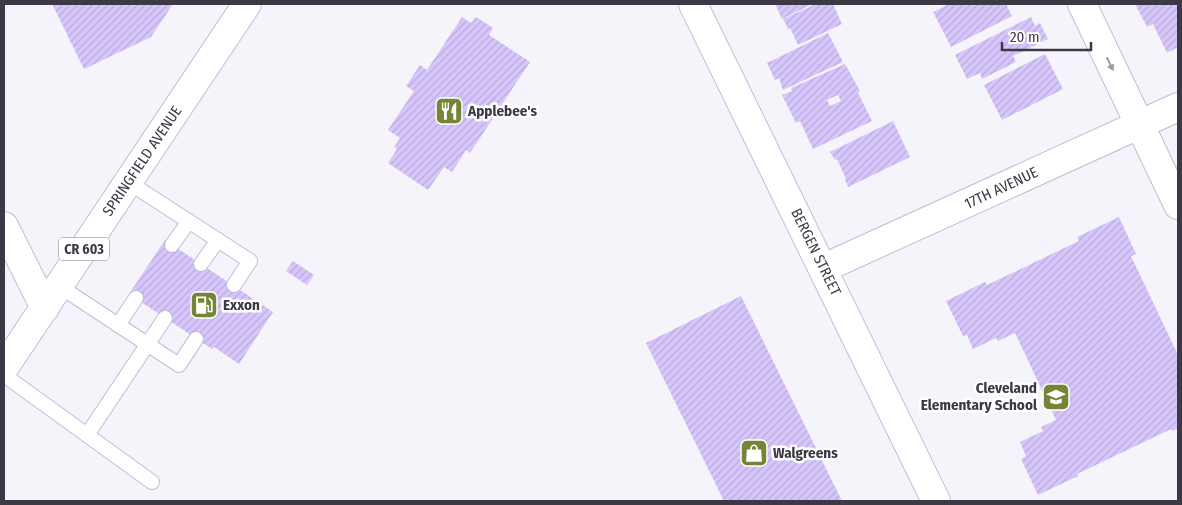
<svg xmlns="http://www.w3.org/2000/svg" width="1182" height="505" viewBox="0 0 1182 505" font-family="'Fira Sans Condensed',sans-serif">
<defs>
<pattern id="building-hatch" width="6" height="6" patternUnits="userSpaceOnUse" patternTransform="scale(1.25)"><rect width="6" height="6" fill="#d7c6fb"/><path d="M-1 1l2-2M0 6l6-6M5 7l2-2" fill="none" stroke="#b9abd8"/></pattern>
</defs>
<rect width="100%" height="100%" fill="#f6f4fb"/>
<g fill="url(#building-hatch)" fill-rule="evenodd">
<path d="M 52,4 L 173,4 L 151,37 L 84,69 Z"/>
<path d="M 775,4 L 812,4 L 782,19 Z"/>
<path d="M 816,4 L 833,4 L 842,24 L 798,45 L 790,28 L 788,29 L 783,19 Z"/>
<path d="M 949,4 L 1006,4 L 1012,16 L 951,47 L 933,12 Z"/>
<path d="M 1135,4 L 1178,4 L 1178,47 L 1167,53 L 1153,24 L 1147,27 Z"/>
<path d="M 462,17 L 471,23 L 476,17 L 493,28 L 489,35 L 530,62 L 470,153 L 466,150 L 452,172 L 444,167 L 428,190 L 388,163 L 397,149 L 394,147 L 400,138 L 388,130 L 414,91 L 406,86 L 420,65 L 427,70 Z"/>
<path d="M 1031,17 L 1035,26 L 1040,23 L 1048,39 L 1013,56 L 1016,62 L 982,79 L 980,73 L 967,79 L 955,55 Z"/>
<path d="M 828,33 L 843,62 L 783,90 L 779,78 L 775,80 L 767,63 Z"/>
<path d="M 1045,54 L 1063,89 L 1002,120 L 984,85 Z"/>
<path d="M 845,64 L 860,91 L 858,93 L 872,121 L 813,149 L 800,121 L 796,123 L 782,95 L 792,91 L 791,88 ZM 838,95 L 841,101 L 830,106 L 827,100 Z"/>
<path d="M 893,121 L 910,157 L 848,187 L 845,180 L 846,179 L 837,159 L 835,160 L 830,152 Z"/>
<path d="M 1119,217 L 1136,254 L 1131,256 L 1178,355 L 1178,428 L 1172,431 L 1171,429 L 1077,474 L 1078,476 L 1038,495 L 1021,459 L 1026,456 L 1020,442 L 1043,431 L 1041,427 L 1056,420 L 1015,333 L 998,341 L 996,338 L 973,349 L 967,335 L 963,336 L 946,301 L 985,282 L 987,285 L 1079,241 L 1077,237 Z"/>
<path d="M 165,240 L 273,312 L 239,364 L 214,347 L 212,349 L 129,294 Z"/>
<path d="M 293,261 L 314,275 L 307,285 L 286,271 Z"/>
<path d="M 741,296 L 842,501 L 724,501 L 646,343 Z"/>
</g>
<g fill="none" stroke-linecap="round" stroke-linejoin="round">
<g stroke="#c4badb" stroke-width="16">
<g id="service">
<path d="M 128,182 L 250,261 L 234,285"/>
<path d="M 172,245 L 189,221"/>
<path d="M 201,264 L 218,240"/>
<path d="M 59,286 L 179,365 L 196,339"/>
<path d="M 118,325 L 136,298"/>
<path d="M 4,375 L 152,482"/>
<path d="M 87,435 L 165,318"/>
</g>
</g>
<g stroke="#c4badb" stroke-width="30">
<g id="minor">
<path d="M 1082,4 L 1178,205"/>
<path d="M 4,226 L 45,308"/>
<path d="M 824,268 L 1178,107"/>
</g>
</g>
<g stroke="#c4badb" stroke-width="30">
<path id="secondary" d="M 693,4 L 936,501"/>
</g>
<g stroke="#c4badb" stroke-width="30">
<path id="primary" d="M 4,368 L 247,4"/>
</g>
<use href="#service" stroke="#fff" stroke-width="14"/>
<use href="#minor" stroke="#fff" stroke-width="28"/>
<use href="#secondary" stroke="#fff" stroke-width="28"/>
<use href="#primary" stroke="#fff" stroke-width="28"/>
</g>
<defs><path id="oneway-solid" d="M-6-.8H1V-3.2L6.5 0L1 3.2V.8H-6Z" transform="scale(1.25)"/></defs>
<use fill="#9e9ca2" href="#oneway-solid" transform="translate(1110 64) rotate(65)"/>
<defs>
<g id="restaurant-square" transform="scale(1.4375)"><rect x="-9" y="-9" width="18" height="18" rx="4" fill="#758535" stroke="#fff"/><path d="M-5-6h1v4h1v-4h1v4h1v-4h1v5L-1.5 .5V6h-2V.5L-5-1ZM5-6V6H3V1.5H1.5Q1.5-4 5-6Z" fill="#fff"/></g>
<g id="fuel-square" transform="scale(1.4375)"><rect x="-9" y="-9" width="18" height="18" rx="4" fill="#758535" stroke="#fff"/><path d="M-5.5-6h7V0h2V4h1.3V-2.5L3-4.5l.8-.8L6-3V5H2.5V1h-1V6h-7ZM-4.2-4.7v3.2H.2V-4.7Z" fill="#fff"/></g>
<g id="school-square" transform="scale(1.4375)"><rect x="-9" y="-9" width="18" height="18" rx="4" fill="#758535" stroke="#fff"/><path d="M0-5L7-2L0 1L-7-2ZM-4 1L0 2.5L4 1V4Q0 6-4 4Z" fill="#fff"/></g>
<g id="shop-square" transform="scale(1.4375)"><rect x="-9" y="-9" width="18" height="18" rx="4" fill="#758535" stroke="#fff"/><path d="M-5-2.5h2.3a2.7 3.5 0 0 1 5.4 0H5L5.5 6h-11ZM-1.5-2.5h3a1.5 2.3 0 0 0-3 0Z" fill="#fff"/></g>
</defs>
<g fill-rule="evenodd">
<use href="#restaurant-square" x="449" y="111"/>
<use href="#fuel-square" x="204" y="305"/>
<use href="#school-square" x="1056" y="397"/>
<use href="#shop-square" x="754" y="453"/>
</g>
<g text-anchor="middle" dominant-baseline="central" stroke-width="5" stroke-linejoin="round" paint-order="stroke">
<rect fill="#fff" stroke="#77747e" stroke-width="1" x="59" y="237.5" width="50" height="23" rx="4"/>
<g font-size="14" font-weight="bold" fill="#3d3846">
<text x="84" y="249">CR 603</text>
</g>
<g font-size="15" font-weight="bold" fill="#3d3846" stroke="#fff" text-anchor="start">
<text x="468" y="111">Applebee's</text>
<text x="223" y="305">Exxon</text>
<text x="1037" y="388" text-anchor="end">Cleveland<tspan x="1037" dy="17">Elementary School</tspan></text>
<text x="773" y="453">Walgreens</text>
</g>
<g font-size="15" fill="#3d3846" stroke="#fff">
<text transform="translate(142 161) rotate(-56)">SPRINGFIELD AVENUE</text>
<text transform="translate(1001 188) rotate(-25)">17TH AVENUE</text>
<text transform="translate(816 252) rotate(64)">BERGEN STREET</text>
</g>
</g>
<rect width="1182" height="505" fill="none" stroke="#3d3846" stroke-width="10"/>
<path d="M1002 42v8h89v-8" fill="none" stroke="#3d3846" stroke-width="2.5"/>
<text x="1010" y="42" font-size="15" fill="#3d3846" stroke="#ffffff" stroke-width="4" paint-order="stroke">20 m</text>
</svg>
